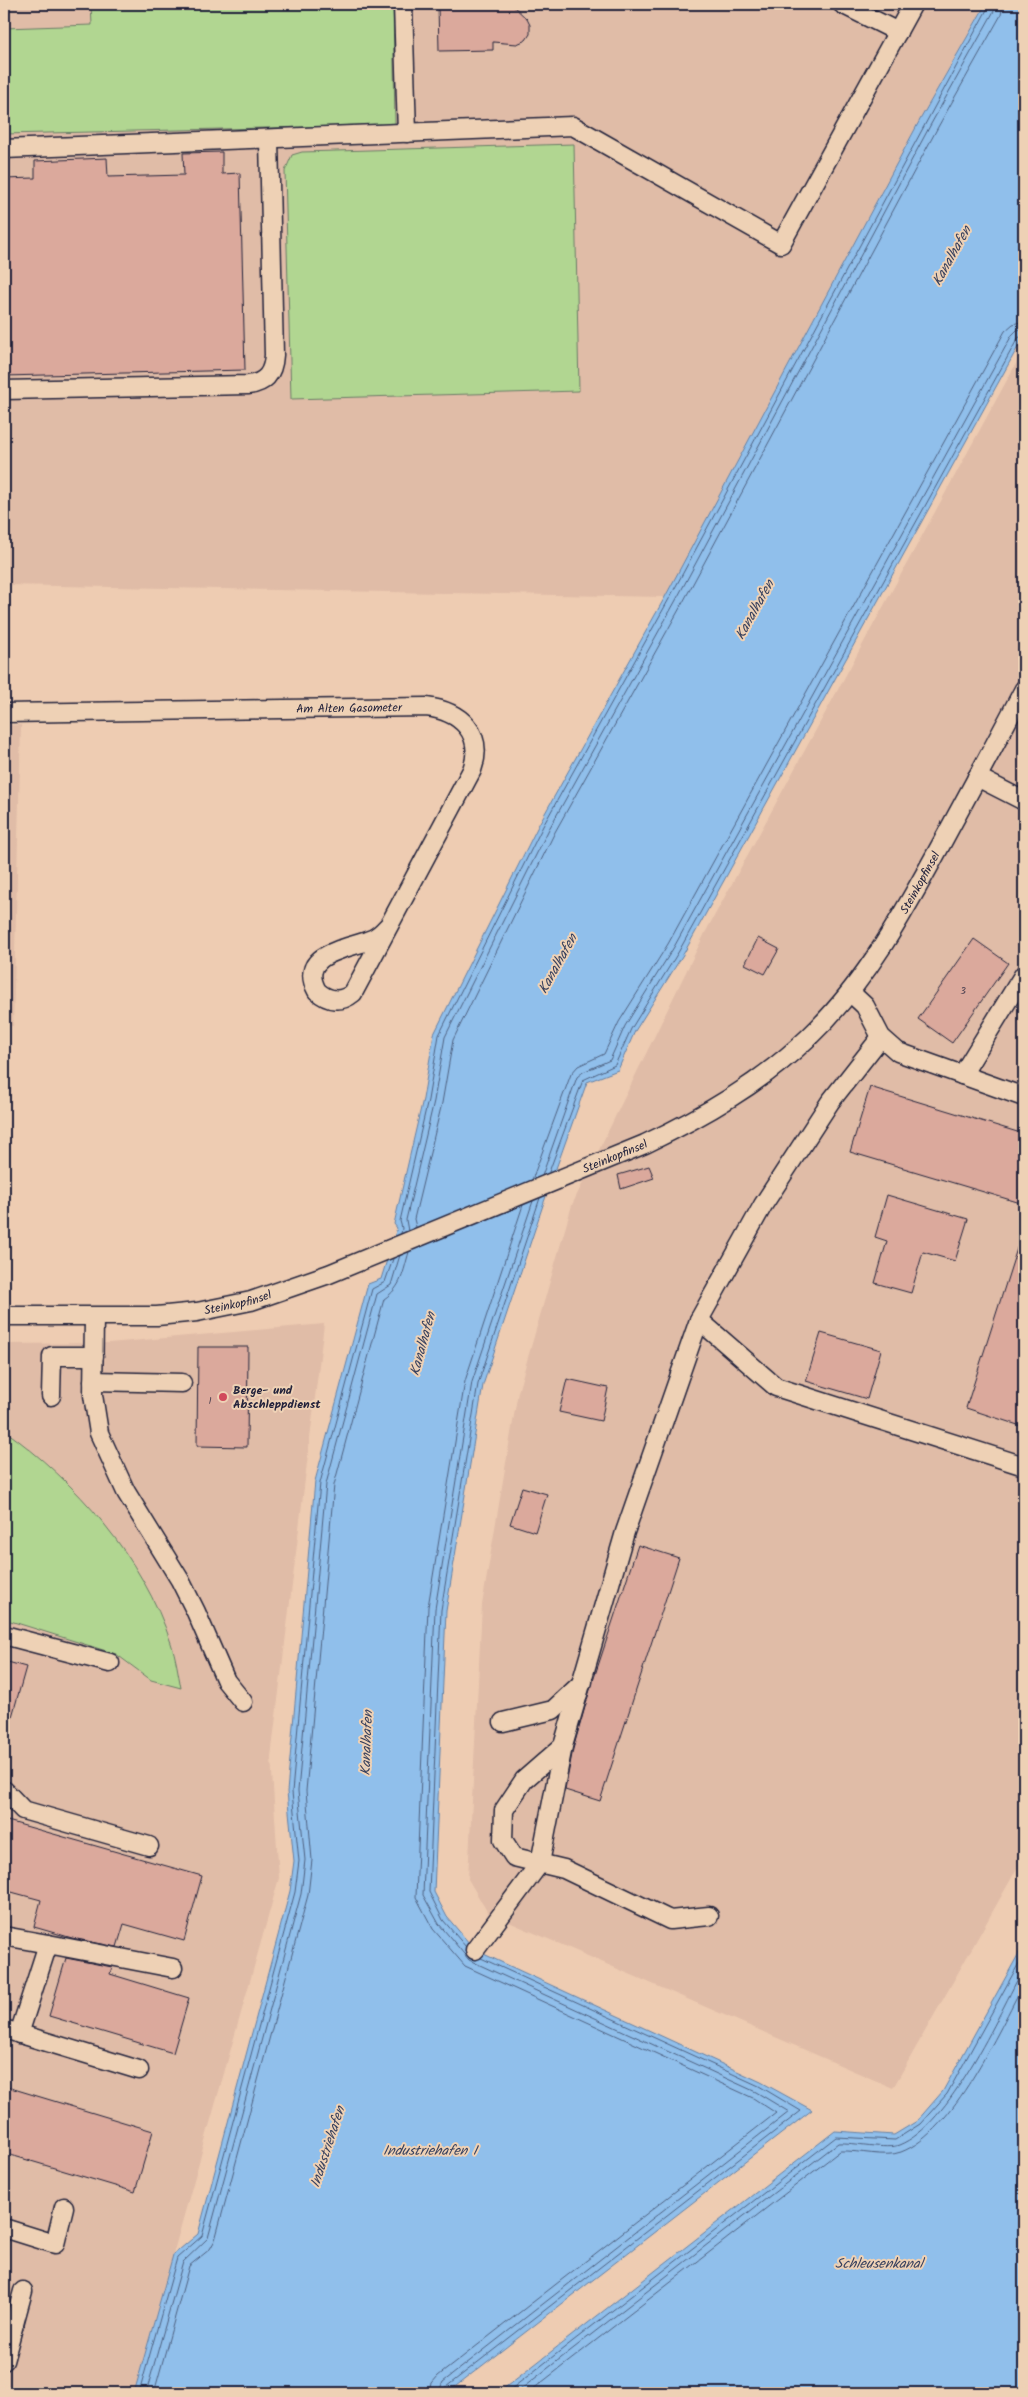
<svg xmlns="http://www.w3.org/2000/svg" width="1028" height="2397" viewBox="0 0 1028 2397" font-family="Kalam,sans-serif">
<rect width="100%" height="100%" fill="#eeccb2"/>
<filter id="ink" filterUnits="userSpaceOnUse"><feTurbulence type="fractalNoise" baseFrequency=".02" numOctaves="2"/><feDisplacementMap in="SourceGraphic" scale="10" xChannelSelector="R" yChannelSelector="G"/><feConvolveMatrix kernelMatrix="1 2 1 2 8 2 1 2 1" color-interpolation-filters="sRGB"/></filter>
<g filter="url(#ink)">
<g fill="#e0bca7">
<path d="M 4,4 L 986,4 L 921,118 L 665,597 L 4,585 Z"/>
<path d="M 1024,349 L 1024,1856 L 893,2088 L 488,1913 L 468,1879 L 482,1605 L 518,1392 L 572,1205 L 705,933 Z"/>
<path d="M 4,725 L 21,725 L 13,1026 L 4,1027 Z"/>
<path d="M 324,1324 L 271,1757 L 279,1878 L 134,2393 L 4,2393 L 4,1344 L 109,1343 Z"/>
</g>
<g fill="#b1d691" stroke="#6a7c66">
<path d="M 91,4 L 393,4 L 395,125 L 4,134 L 4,28 L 92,25 Z"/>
<path d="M 574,144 L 579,391 L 291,399 L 285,171 L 292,155 L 302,152 Z"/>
<path d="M 4,1430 C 76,1481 143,1558 171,1643 C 176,1657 178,1673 181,1688 L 151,1680 L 116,1654 L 4,1619 Z"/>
</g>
<g fill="#90bfeb" stroke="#6480a5">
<path d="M 986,4 L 1024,4 L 1024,336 L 684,953 L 635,1031 L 618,1070 L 587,1082 L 544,1202 L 483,1385 L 446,1611 L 434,1892 L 447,1917 L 475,1950 L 761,2082 L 812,2110 L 447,2393 L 134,2393 L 173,2255 L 198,2234 L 290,1891 L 294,1861 L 287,1792 L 315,1481 L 368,1284 L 381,1279 L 397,1228 L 394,1224 L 423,1099 L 434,1034 L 539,824 L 665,597 L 921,118 Z"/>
<path d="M 1024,1944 L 1024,2393 L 498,2393 L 835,2131 L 894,2135 L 917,2121 L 943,2091 Z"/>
</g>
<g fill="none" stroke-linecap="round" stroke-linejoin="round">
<g stroke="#4e6181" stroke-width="1">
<path d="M 549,1172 L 583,1080 L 615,1065 L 631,1029 L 679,951 L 1018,338 L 1024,335"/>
<path d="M 542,1176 L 577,1077 L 583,1072 L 610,1060 L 625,1026 L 674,947 L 1012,335 L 1017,330 L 1024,328"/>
<path d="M 532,1180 L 571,1074 L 578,1066 L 604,1054 L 619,1022 L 668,944 L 1005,331 L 1013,324 L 1024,321"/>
<path d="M 416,1227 L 414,1219 L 442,1103 L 453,1040 L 555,832 L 681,606 L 938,127 L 1001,15 L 1003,4"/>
<path d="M 408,1231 L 406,1220 L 434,1101 L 445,1037 L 549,829 L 675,602 L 931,124 L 994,11 L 996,4"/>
<path d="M 401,1234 L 402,1228 L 400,1221 L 428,1100 L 439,1035 L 543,826 L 669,599 L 990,4"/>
<path d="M 466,1947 L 443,1920 L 429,1892 L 441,1610 L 478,1384 L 540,1198"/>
<path d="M 139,2393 L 177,2258 L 202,2236 L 295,1892 L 299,1861 L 292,1792 L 320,1483 L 372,1289 L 385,1282 L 393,1259"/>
<path d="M 146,2393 L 183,2262 L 208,2238 L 301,1894 L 305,1860 L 298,1791 L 326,1484 L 377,1294 L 391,1285 L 400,1255"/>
<path d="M 154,2393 L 189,2266 L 210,2249 L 215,2240 L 308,1895 L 312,1860 L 306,1791 L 334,1485 L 384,1299 C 402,1287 403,1272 409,1252"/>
<path d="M 430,2393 L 432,2383 L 438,2376 L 776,2113 L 753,2098 L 465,1966 L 433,1929 L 416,1897 L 428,1607 L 465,1381 L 523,1205"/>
<path d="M 438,2393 L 443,2382 L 789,2112 L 756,2092 L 469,1960 L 439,1924 L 423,1895 L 435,1609 L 472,1382 L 533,1201"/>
<path d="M 444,2393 L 446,2387 L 801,2111 L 759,2086 L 481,1958"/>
<path d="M 506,2393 L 836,2137 L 895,2140 L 920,2124 L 947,2094 L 1024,1954"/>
<path d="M 516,2393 L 838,2143 C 853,2142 887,2150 899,2145 C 950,2125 998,2016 1024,1967"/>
<path d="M 528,2393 L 840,2151 C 858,2150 886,2158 901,2152 C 954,2132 998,2031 1024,1983"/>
</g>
</g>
<g fill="#dba99c" stroke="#22223b">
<path d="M 438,4 L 511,4 L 527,19 L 530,25 L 530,34 L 526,40 L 517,44 L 493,42 L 493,50 L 439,51 Z"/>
<path d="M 222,152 L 222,174 L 240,173 L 245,370 L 4,376 L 4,179 L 35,178 L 35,161 L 107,158 L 108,177 L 184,175 L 183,153 Z"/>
<path d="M 758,938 L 779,949 L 765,974 L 745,964 Z"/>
<path d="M 974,939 L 1008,963 L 952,1043 L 918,1019 Z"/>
<path d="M 870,1087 L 1024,1134 L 1024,1204 L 850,1152 Z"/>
<path d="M 649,1166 L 654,1178 L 621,1189 L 618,1175 Z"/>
<path d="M 887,1195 L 968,1219 L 955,1261 L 923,1252 L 911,1293 L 875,1283 L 887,1241 L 875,1237 Z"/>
<path d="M 1021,1236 L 1024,1236 L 1024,1427 L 966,1408 Z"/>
<path d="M 821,1333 L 881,1350 L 867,1399 L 806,1381 Z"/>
<path d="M 198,1347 L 248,1347 L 247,1447 L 197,1446 Z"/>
<path d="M 567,1379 L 608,1388 L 601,1421 L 559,1412 Z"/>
<path d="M 522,1487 L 547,1494 L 535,1532 L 510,1524 Z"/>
<path d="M 638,1545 L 679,1558 L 600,1801 L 565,1790 L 573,1749 L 589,1693 Z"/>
<path d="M 4,1661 L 26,1667 L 8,1731 L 4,1730 Z"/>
<path d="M 4,1820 L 202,1876 L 184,1941 L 124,1924 L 117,1947 L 72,1938 L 34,1927 L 41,1900 L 4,1890 Z"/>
<path d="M 66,1958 L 112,1967 L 110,1974 L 189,1998 L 173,2053 L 49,2016 Z"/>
<path d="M 4,2086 L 153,2131 L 135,2192 L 4,2153 Z"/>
</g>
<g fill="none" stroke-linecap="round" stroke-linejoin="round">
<g stroke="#22223b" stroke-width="21">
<g id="minor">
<path d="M 403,4 L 407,133"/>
<path d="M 842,4 L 898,32"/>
<path d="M 4,149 L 573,126 L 781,244 L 913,4"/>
<path d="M 4,390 L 248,385 C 266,383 273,373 274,355 L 269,139"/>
<path id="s1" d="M 4,713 L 426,707 C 460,711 485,733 472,770 L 353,993 C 341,1003 328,1001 317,991 C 296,952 351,949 372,939 C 380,936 385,929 390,924"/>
<path d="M 977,777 L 1024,801"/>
<path d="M 850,992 L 865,1006 L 881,1037 L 898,1052 L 1024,1097"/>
<path d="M 962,1075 L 1024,974"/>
<path id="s2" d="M 4,1316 L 157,1316 L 197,1312 L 251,1301 L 329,1274 L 645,1144 C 704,1116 761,1083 809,1037 C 867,982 906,909 944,839 C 971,789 998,739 1024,689"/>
<path d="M 94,1317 L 93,1395 L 99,1433 L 126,1492 L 180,1580 L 196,1612 L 226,1681 L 243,1702"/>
<path d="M 699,1320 L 776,1387 L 1024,1466"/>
<path d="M 93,1381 L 182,1383"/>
<path d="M 51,1396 L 52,1356 L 94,1356"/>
<path d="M 4,1635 L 110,1663"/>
<path d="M 503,1722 L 553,1710 L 583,1682"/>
<path d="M 563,1746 L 524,1780 L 504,1810 L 503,1840 L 514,1857 L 564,1869 L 670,1920 L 709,1916"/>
<path d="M 4,1790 L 23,1810 L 149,1846"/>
<path d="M 4,1936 L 48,1944"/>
<path d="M 475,1950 L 540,1863 L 563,1746 L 625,1532 L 699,1320 L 763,1205 L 830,1102 L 881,1037"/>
<path d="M 4,2029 L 139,2070"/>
<path d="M 19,2034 L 48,1944 L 173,1968"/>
<path d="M 4,2228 L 55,2244 L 64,2207"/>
<path d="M 4,2361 L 23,2291"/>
</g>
</g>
<use href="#minor" stroke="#eed1b5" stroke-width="18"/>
</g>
</g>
<circle fill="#d1495b" stroke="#eed1b5" stroke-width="2" cx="223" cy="1397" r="5"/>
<g text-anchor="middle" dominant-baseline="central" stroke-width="4" stroke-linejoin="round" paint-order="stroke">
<g font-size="10" fill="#504453">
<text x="963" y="991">3</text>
<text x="210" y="1401">1</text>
</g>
<g font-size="12" fill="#22223b" stroke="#eed1b5">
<text stroke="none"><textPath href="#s1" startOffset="345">Am Alten Gasometer</textPath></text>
<text stroke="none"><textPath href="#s2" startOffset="1060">Steinkopfinsel</textPath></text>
<text stroke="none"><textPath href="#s2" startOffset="640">Steinkopfinsel</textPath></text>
<text stroke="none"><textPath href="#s2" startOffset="235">Steinkopfinsel</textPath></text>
</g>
<g font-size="12" font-weight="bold" fill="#22223b" stroke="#eed1b5" text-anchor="start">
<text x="233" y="1390">Berge- und<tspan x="233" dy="14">Abschleppdienst</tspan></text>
</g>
<g font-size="14" font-style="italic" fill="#38415e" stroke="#eed1b5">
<text transform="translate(952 256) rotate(-61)">Kanalhafen</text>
<text transform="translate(755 610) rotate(-61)">Kanalhafen</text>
<text transform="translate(558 964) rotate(-61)">Kanalhafen</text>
<text transform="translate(423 1344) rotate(-75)">Kanalhafen</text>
<text transform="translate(367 1743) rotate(-88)">Kanalhafen</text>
<text transform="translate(328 2147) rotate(-72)">Industriehafen</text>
<text x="430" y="2151">Industriehafen I</text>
<text x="879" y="2264">Schleusenkanal</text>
</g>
</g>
<rect width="1028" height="2397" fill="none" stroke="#eed1b5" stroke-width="20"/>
<rect x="10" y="10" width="1008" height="2377" fill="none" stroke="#22223b" stroke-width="2" filter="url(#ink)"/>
</svg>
